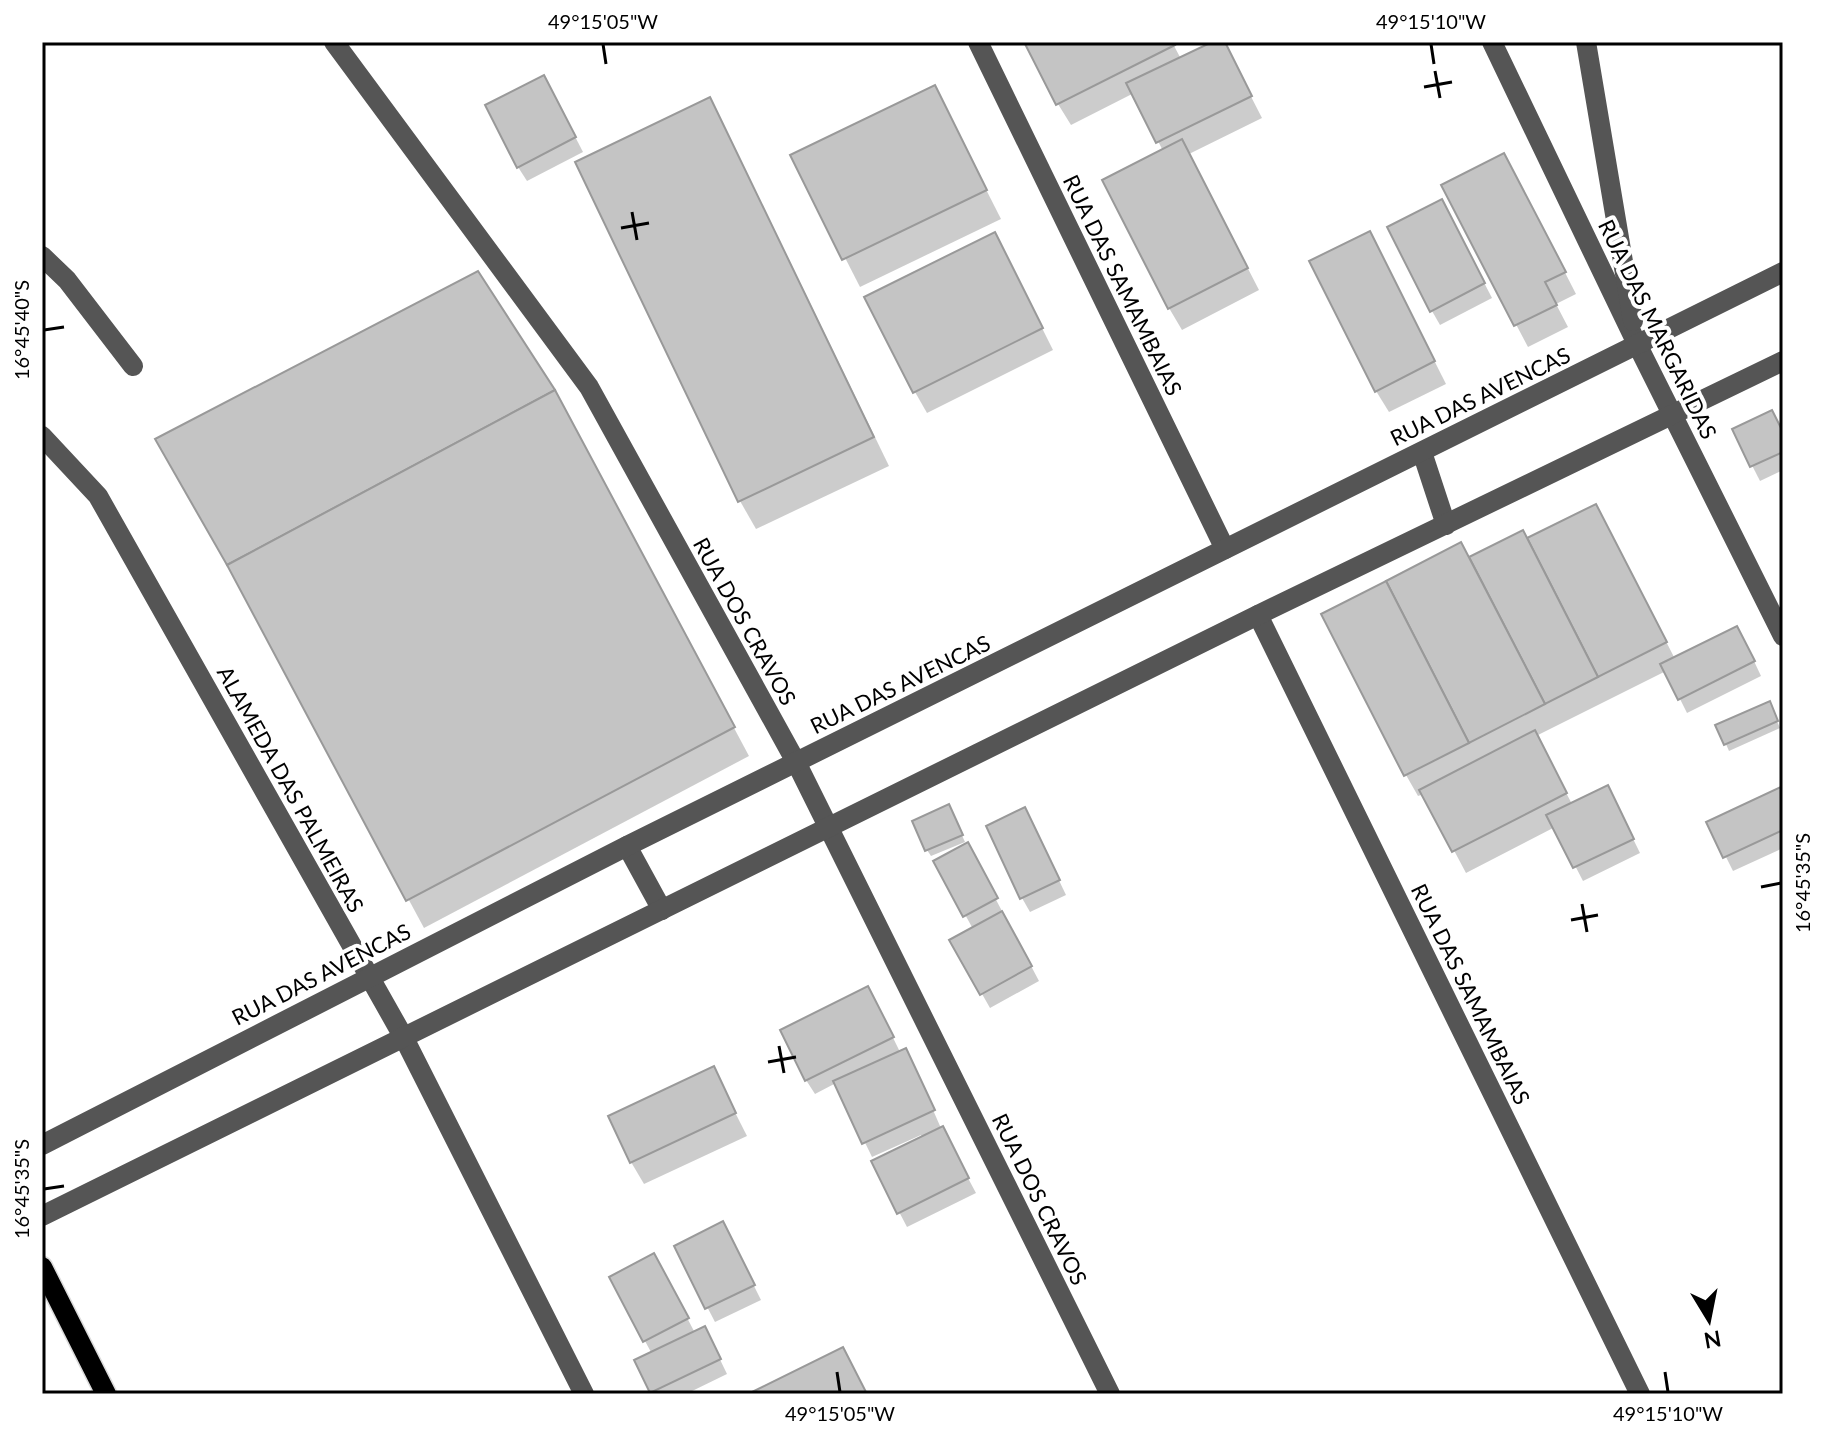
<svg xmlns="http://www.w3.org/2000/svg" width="1825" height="1436" viewBox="0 0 1825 1436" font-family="Lato,sans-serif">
<rect width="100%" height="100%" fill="#fff"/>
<g fill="#0003">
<path d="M 1034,42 L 1172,42 L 1181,59 L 1216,42 L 1223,42 L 1262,118 L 1189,154 L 1259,290 L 1182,330 L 1169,308 L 1163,151 L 1134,93 L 1071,125 L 1058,104 Z"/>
<path d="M 934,87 L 1001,219 L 860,287 L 793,156 Z"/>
<path d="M 552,92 L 583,152 L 527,181 L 518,167 Z"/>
<path d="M 709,100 L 725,128 L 889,466 L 756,529 L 740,501 L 577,163 Z"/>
<path d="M 1516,177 L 1576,294 L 1556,304 L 1568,327 L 1528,347 L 1443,186 Z"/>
<path d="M 1449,215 L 1492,298 L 1440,325 L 1432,311 Z"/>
<path d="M 1381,255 L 1446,384 L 1389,412 L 1376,391 Z"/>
<path d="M 1006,256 L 1053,350 L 927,413 L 915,392 Z"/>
<path d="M 570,421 L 749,756 L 424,928 L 228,564 Z"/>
<path d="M 1734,430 L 1783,433 L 1783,470 L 1760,481 Z"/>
<path d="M 1608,528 L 1675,659 L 1745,642 L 1761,676 L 1687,713 L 1666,671 L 1536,736 L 1572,804 L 1615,802 L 1640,853 L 1583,881 L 1555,827 L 1466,873 L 1424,794 L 1418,796 L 1406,775 L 1469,560 L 1522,533 L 1527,541 Z"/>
<path d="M 1772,710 L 1780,728 L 1729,751 L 1718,726 Z"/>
<path d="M 1783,788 L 1783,848 L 1733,871 L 1709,823 Z"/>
<path d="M 952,813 L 965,842 L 931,856 L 927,850 Z"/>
<path d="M 1032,824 L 1066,895 L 1030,912 L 1022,898 Z"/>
<path d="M 967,845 L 1039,981 L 990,1008 L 952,941 L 973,929 L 936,862 Z"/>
<path d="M 876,1003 L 900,1052 L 913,1064 L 940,1126 L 976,1193 L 907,1227 L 873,1162 L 922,1138 L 921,1135 L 872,1157 L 836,1083 L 815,1094 L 806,1080 Z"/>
<path d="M 713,1069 L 747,1136 L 644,1184 L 631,1162 Z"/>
<path d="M 730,1238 L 761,1300 L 715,1322 L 676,1247 Z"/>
<path d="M 662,1270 L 695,1333 L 712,1343 L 727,1374 L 686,1394 L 653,1394 L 637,1361 L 652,1354 L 611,1278 Z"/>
</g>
<g fill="#c4c4c4" stroke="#999" stroke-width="2">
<path d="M 1029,42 L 1173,42 L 1175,45 L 1056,105 L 1025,44 Z"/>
<path d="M 1212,42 L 1225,42 L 1252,96 L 1156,143 L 1126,83 Z"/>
<path d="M 544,75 L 576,137 L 517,168 L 485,105 Z"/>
<path d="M 935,85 L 987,190 L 842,260 L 790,155 Z"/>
<path d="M 710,97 L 874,437 L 738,502 L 575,162 Z"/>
<path d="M 1182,139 L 1248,268 L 1168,309 L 1102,180 Z"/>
<path d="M 1504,153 L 1566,272 L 1545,282 L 1557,305 L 1514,326 L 1441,185 Z"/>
<path d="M 1442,199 L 1485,283 L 1430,312 L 1387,227 Z"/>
<path d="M 1370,231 L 1435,361 L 1375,392 L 1309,261 Z"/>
<path d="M 995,232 L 1043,328 L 913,393 L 864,297 Z"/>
<path d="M 478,271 L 555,390 L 227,565 L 155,439 Z"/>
<path d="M 555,390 L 735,727 L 406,901 L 227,565 Z"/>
<path d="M 1772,410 L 1783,432 L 1783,452 L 1750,467 L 1732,429 Z"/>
<path d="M 1596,504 L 1667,642 L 1598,677 L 1527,538 Z"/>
<path d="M 1523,530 L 1598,677 L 1545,704 L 1469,557 Z"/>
<path d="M 1461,542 L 1545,704 L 1469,743 L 1386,581 Z"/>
<path d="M 1386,581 L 1469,743 L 1404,776 L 1321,614 Z"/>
<path d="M 1737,626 L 1755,661 L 1678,700 L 1660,664 Z"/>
<path d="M 1770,701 L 1778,721 L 1724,745 L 1715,725 Z"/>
<path d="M 1535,730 L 1567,793 L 1452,852 L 1419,790 Z"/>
<path d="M 1608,785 L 1634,839 L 1573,868 L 1546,815 Z"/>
<path d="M 1783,786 L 1783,830 L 1723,858 L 1706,822 Z"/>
<path d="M 949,804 L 963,835 L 925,851 L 912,821 Z"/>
<path d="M 1025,807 L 1060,880 L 1020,899 L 986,826 Z"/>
<path d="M 968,842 L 998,898 L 963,917 L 933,861 Z"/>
<path d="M 1002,911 L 1032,966 L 980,995 L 949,940 Z"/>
<path d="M 868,986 L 894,1037 L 805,1081 L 780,1030 Z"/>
<path d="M 906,1048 L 935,1110 L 862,1144 L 833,1081 Z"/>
<path d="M 714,1066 L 736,1113 L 630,1163 L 608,1116 Z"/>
<path d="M 943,1126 L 969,1178 L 897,1214 L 871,1161 Z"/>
<path d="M 723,1221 L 755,1285 L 705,1309 L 674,1246 Z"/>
<path d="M 654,1253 L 689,1318 L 643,1342 L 609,1277 Z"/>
<path d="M 705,1326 L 721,1359 L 650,1393 L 634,1360 Z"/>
<path d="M 843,1347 L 867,1394 L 748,1394 Z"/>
</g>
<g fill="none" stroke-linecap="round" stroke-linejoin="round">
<g stroke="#dbdbdb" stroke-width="23">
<path id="major" d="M 42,1267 L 106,1394"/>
</g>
<g stroke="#555" stroke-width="20">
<path d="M 334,42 L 589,387 L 796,762 L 1110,1394"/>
<path d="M 978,42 L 1225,549"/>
<path d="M 1492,42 L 1637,344 L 1783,636"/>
<path d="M 1586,42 L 1633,321"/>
<path d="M 42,256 L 67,280 L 133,366"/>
<path d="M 42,436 L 98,496 L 404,1038 L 584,1394"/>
<path d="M 1422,452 L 1446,525"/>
<path d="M 1258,615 L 1640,1394"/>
<path d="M 627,846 L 662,910"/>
<path d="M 42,1145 L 627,846 L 1783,272"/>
<path d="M 42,1216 L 1258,615 L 1783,361"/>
</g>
<use href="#major" stroke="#000" stroke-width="20"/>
</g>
<path fill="none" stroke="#000" stroke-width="3" d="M 603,44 L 606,64M 1431,44 L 1434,64M 1435,71 L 1440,98M 1424,87 L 1452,82M 632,212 L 637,240M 621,228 L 649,223M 44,330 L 64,327M 1761,887 L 1781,883M 1582,904 L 1587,932M 1571,920 L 1598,915M 779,1046 L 784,1073M 768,1062 L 796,1057M 44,1189 L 64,1186M 837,1372 L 840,1392M 1665,1372 L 1668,1392"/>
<g text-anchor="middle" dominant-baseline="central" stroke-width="8" stroke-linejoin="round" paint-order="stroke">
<g font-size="22" fill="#000" stroke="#fff">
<text transform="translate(1123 285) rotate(64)">RUA DAS SAMAMBAIAS</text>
<text transform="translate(1658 329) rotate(64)">RUA DAS MARGARIDAS</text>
<text transform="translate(1480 396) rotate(-26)">RUA DAS AVENCAS</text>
<text transform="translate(745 621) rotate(61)">RUA DOS CRAVOS</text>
<text transform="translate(900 684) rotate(-26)">RUA DAS AVENCAS</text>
<text transform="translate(291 789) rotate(61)">ALAMEDA DAS PALMEIRAS</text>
<text transform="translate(321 974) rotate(-27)">RUA DAS AVENCAS</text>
<text transform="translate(1471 994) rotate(64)">RUA DAS SAMAMBAIAS</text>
<text transform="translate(1040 1199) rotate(64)">RUA DOS CRAVOS</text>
</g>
</g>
<rect width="1825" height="1436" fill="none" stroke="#ffffff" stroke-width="88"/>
<g transform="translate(1709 1320) rotate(170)" stroke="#ffffff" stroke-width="6" paint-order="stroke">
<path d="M0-6L14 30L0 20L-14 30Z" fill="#000000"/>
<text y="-12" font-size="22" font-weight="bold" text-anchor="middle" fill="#000000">N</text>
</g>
<rect x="44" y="44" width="1737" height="1348" fill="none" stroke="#000" stroke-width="3"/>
<g font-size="20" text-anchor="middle" fill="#000">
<text x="603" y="29">49°15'05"W</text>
<text x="1431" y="29">49°15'10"W</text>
<text transform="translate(22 330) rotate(-90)" y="7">16°45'40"S</text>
<text transform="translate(1803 883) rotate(-90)" y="7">16°45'35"S</text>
<text transform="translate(22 1189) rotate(-90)" y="7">16°45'35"S</text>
<text x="840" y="1421">49°15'05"W</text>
<text x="1668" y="1421">49°15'10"W</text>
</g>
</svg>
